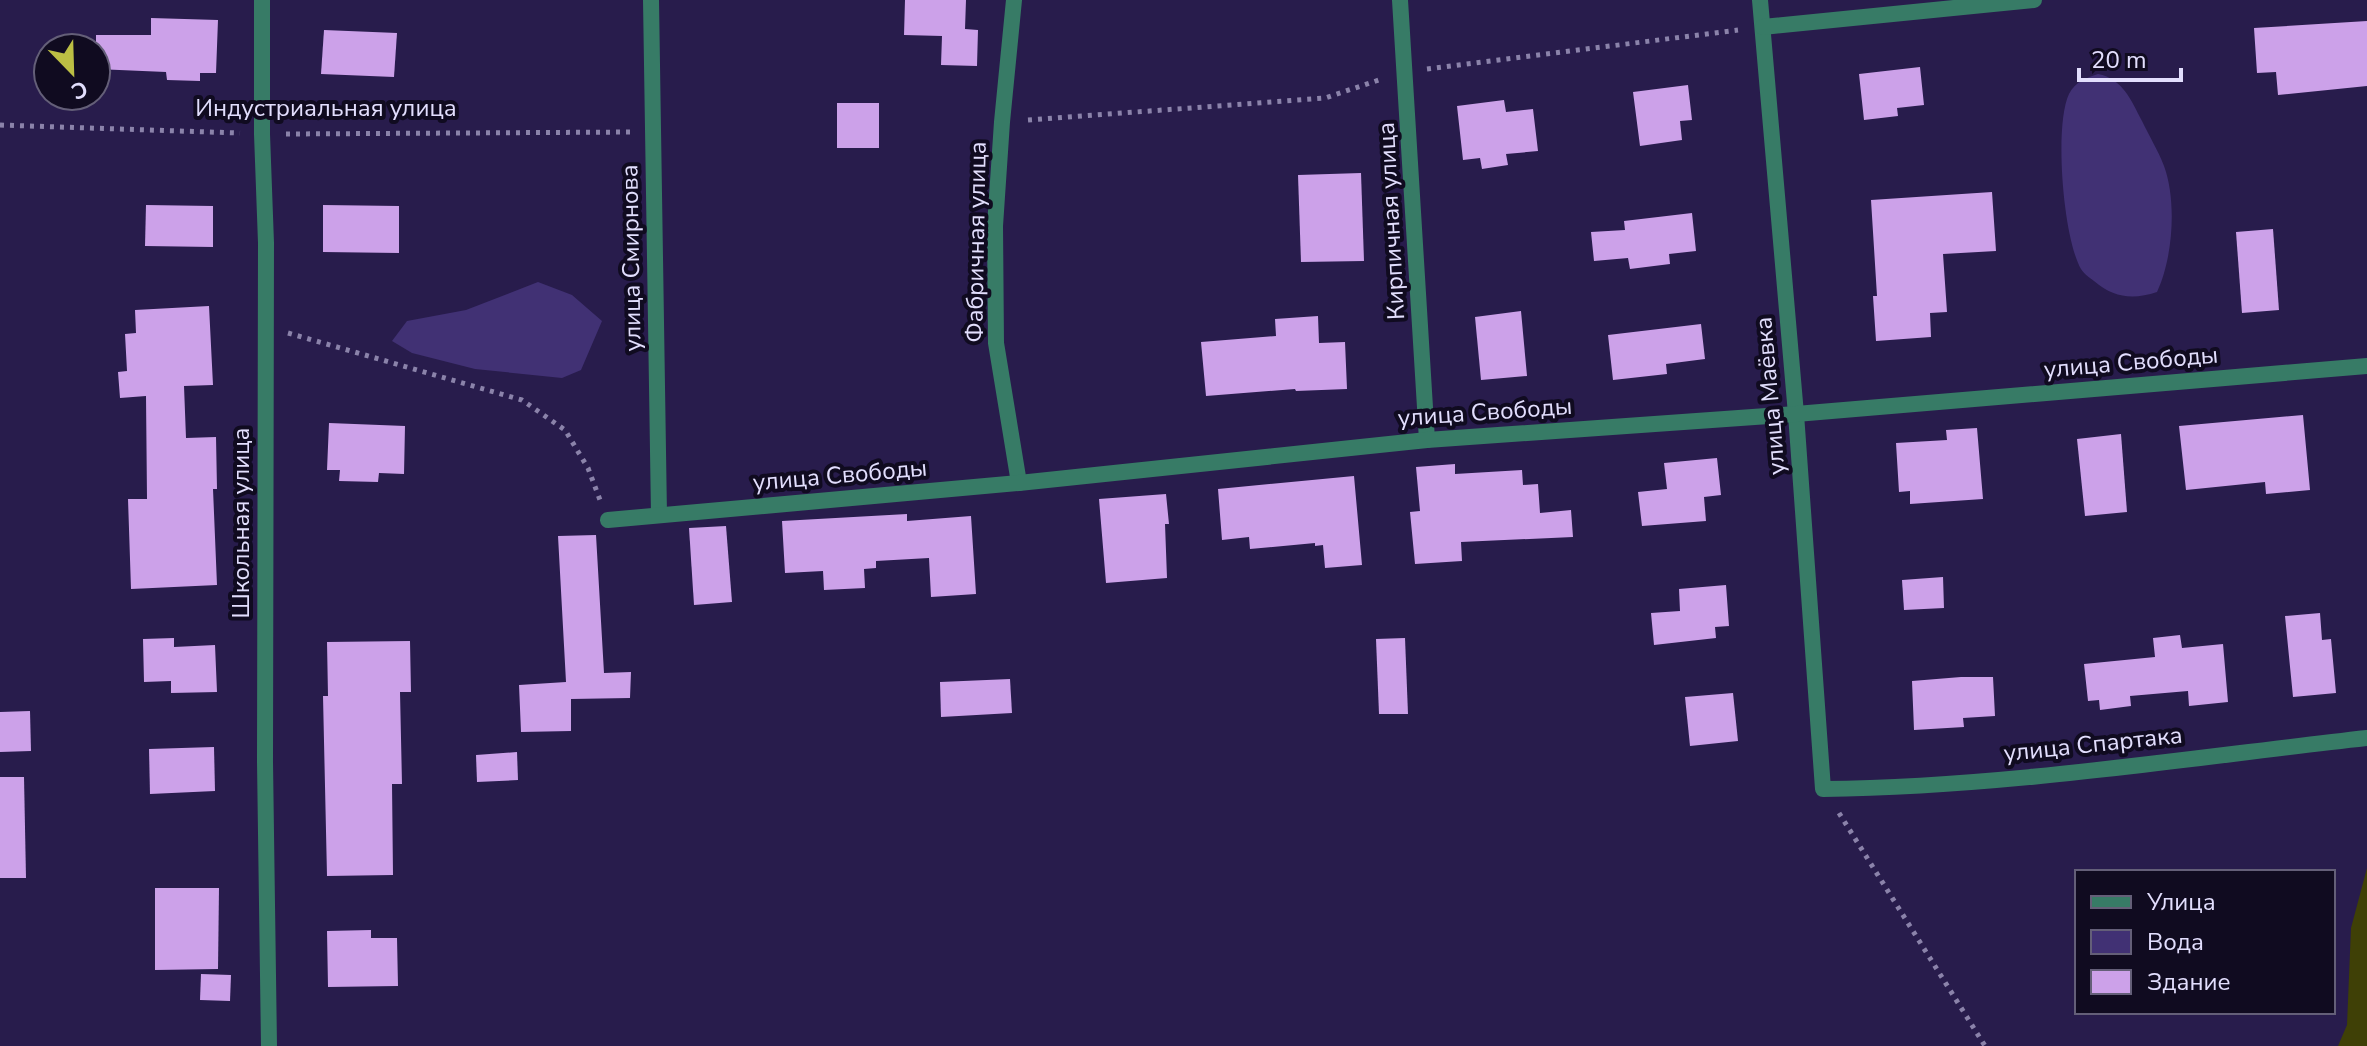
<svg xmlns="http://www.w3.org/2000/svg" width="2367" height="1046" viewBox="0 0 2367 1046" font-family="'Nunito Sans',sans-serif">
<rect width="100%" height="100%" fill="#281c4c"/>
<path fill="#3f4006" d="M 2367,868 L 2367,1046 L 2338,1046 L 2347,1025 L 2351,928 Z"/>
<g fill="#413174">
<path d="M 2098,74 C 2123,79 2131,100 2142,121 C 2149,136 2158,150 2164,166 C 2177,201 2173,258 2157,292 C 2133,300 2114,298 2094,281 C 2090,278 2084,274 2081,269 C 2063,238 2054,125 2069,94 C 2076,81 2086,78 2098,74 Z"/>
<path d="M 538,282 L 572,295 L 602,321 L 581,370 L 562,378 L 475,369 L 412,353 L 392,341 L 407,321 L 466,310 Z"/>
</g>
<g fill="#cca1e9">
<path d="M 905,0 L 966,0 L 965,29 L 978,30 L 977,66 L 941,65 L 942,36 L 904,35 Z"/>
<path d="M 151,18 L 218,20 L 216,73 L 200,73 L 200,81 L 167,80 L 166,72 L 96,69 L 96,35 L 151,35 Z"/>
<path d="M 2367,21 L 2367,86 L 2278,95 L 2276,72 L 2257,73 L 2254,28 Z"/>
<path d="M 324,30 L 397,33 L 394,77 L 321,74 Z"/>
<path d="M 1920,67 L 1924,105 L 1897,108 L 1898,116 L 1864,120 L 1859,74 Z"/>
<path d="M 1688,85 L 1692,120 L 1680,121 L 1682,140 L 1640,146 L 1633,92 Z"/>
<path d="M 1504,100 L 1506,112 L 1533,109 L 1538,151 L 1506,154 L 1508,165 L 1482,169 L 1480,158 L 1463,160 L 1457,106 Z"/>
<rect x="837" y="103" width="42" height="45"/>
<path d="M 1361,173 L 1364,261 L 1301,262 L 1298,175 Z"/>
<path d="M 1992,192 L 1996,251 L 1943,254 L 1947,312 L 1930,313 L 1931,337 L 1876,341 L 1873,296 L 1877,296 L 1871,200 Z"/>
<path d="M 146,205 L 213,206 L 213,247 L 145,246 Z"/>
<path d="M 323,205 L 399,206 L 399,253 L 323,252 Z"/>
<path d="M 1692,213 L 1696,251 L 1669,254 L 1670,264 L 1630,269 L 1628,258 L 1594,261 L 1591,232 L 1625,230 L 1624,221 Z"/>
<path d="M 2273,229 L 2279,310 L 2242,313 L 2236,232 Z"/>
<path d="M 209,306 L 213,385 L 184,386 L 186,438 L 216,437 L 217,489 L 213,489 L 217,585 L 131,589 L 128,499 L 147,499 L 146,396 L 120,398 L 118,372 L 127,371 L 125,334 L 136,333 L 135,310 Z"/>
<path d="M 1521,311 L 1527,376 L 1481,380 L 1475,317 Z"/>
<path d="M 1318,316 L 1319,343 L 1345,342 L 1347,389 L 1296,391 L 1295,389 L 1206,396 L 1201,342 L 1276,336 L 1275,319 Z"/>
<path d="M 1701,324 L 1705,359 L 1666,364 L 1667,374 L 1613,380 L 1608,335 Z"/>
<path d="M 2303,415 L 2310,490 L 2266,494 L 2265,482 L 2186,490 L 2179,426 Z"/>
<path d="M 329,423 L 405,426 L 404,474 L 379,473 L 378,482 L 339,481 L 340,470 L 327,470 Z"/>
<path d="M 1977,428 L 1983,499 L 1910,504 L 1910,491 L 1899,492 L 1896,443 L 1947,440 L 1946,430 Z"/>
<path d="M 2121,434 L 2127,512 L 2085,516 L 2077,439 Z"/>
<path d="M 1717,458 L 1721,495 L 1704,497 L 1706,521 L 1642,526 L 1638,492 L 1667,489 L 1664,463 Z"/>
<path d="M 1455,464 L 1455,474 L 1522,470 L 1523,485 L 1538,484 L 1540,513 L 1571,510 L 1573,537 L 1461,542 L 1462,561 L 1415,564 L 1410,512 L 1420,511 L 1416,467 Z"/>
<path d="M 1354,476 L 1362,565 L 1325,568 L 1323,545 L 1315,546 L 1315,543 L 1250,549 L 1249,537 L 1222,540 L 1218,489 Z"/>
<path d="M 1166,494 L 1169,524 L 1165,524 L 1167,578 L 1106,583 L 1099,499 Z"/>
<path d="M 907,514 L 907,521 L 971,516 L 976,594 L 931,597 L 929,558 L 876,561 L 876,568 L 864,569 L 865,588 L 824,590 L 823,571 L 785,573 L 782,521 Z"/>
<path d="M 726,526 L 732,602 L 694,605 L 689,528 Z"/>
<path d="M 596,535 L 604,673 L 631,672 L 630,698 L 571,699 L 571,731 L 521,732 L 519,685 L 566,682 L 558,536 Z"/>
<path d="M 1943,577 L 1944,608 L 1904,610 L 1902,580 Z"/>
<path d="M 1726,585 L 1729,626 L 1715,627 L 1716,638 L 1654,645 L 1651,613 L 1680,611 L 1679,589 Z"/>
<path d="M 2320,613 L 2322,640 L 2331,639 L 2336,693 L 2293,697 L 2285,616 Z"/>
<path d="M 2180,635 L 2182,648 L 2223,644 L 2228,702 L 2189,706 L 2188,691 L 2130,696 L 2131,706 L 2100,710 L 2099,700 L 2088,701 L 2084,664 L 2155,657 L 2153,638 Z"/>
<path d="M 174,638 L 174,647 L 215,645 L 217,692 L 171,693 L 171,681 L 144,682 L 143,639 Z"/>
<path d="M 1405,638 L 1408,714 L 1379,714 L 1376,639 Z"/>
<path d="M 410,641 L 411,692 L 400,692 L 402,784 L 392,784 L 393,875 L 327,876 L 323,696 L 328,696 L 327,642 Z"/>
<path d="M 1961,677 L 1993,677 L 1995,716 L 1963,718 L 1964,727 L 1914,730 L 1912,681 Z"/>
<path d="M 1010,679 L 1012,713 L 941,717 L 940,682 Z"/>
<path d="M 1733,693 L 1738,741 L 1690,746 L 1685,697 Z"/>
<path d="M 30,711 L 31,751 L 0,752 L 0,712 Z"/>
<path d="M 214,747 L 215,791 L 150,794 L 149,749 Z"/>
<path d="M 517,752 L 518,780 L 477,782 L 476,755 Z"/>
<path d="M 0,777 L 24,777 L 26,878 L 0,878 Z"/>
<path d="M 155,888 L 219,888 L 218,969 L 155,970 Z"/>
<path d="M 371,930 L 371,938 L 397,938 L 398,986 L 328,987 L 327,931 Z"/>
<path d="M 201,974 L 231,975 L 230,1001 L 200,1000 Z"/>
</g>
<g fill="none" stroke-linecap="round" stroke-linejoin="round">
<g stroke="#8b83aa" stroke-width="5" stroke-dasharray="4 6" stroke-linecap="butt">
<path d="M 1427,69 L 1738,30"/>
<path d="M 1028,120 L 1325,98 L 1382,79"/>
<path d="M 0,125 L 240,133"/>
<path d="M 286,134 L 632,132"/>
<path d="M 288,333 L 522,400 L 565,430 L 588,468 L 600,500"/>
<path d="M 1839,813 L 1985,1046"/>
</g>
<g stroke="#377b66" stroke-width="16">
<path d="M 262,0 L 262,134 L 266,243 L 265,762 L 269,1046"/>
<path d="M 651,0 L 659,515"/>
<path d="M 1014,0 L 1002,122 L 995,226 L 996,343 L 1019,483"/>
<path d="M 1400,0 L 1427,440"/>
<path d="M 1760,0 L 1796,414 L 1823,789 C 2005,787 2187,758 2367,738"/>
<path d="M 1763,27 L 2034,0"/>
<path d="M 608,520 L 1019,483 L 1427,440 L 1796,414 L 2367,366"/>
</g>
</g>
<g text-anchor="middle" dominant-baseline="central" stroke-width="8" stroke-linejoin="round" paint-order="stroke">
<g font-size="24" fill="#e2defd" stroke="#100b20">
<text x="326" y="108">Индустриальная улица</text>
<text transform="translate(1391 221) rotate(-93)">Кирпичная улица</text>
<text transform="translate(976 242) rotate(-89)">Фабричная улица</text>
<text transform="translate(631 258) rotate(-91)">улица Смирнова</text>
<text transform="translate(2131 362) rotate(-5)">улица Свободы</text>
<text transform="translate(1770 396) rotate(-95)">улица Маёвка</text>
<text transform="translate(1485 412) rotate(-4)">улица Свободы</text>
<text transform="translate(840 475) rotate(-5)">улица Свободы</text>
<text transform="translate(241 523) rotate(-90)">Школьная улица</text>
<text transform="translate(2093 744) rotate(-6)">улица Спартака</text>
</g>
</g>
<rect x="2075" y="870" width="260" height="144" fill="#100b20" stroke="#645f78" stroke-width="2"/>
<rect x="2091" y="896" width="40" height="12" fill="#377b66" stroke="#645f78" stroke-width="2"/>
<text x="2147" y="910" font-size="24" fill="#e2defd">Улица</text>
<rect x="2091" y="930" width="40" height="24" fill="#413174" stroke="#645f78" stroke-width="2"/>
<text x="2147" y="950" font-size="24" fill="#e2defd">Вода</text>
<rect x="2091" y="970" width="40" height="24" fill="#cca1e9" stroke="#645f78" stroke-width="2"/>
<text x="2147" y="990" font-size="24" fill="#e2defd">Здание</text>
<g transform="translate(72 72) rotate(157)"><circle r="38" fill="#100b20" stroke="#645f78" stroke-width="2"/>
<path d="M0-6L14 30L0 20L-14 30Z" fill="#bcbf44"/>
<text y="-12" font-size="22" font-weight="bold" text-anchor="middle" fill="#e2defd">С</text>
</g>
<path d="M2079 68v12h102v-12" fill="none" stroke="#e2defd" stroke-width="4"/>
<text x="2091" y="68" font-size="24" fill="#e2defd" stroke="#100b20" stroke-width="6" paint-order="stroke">20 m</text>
</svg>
